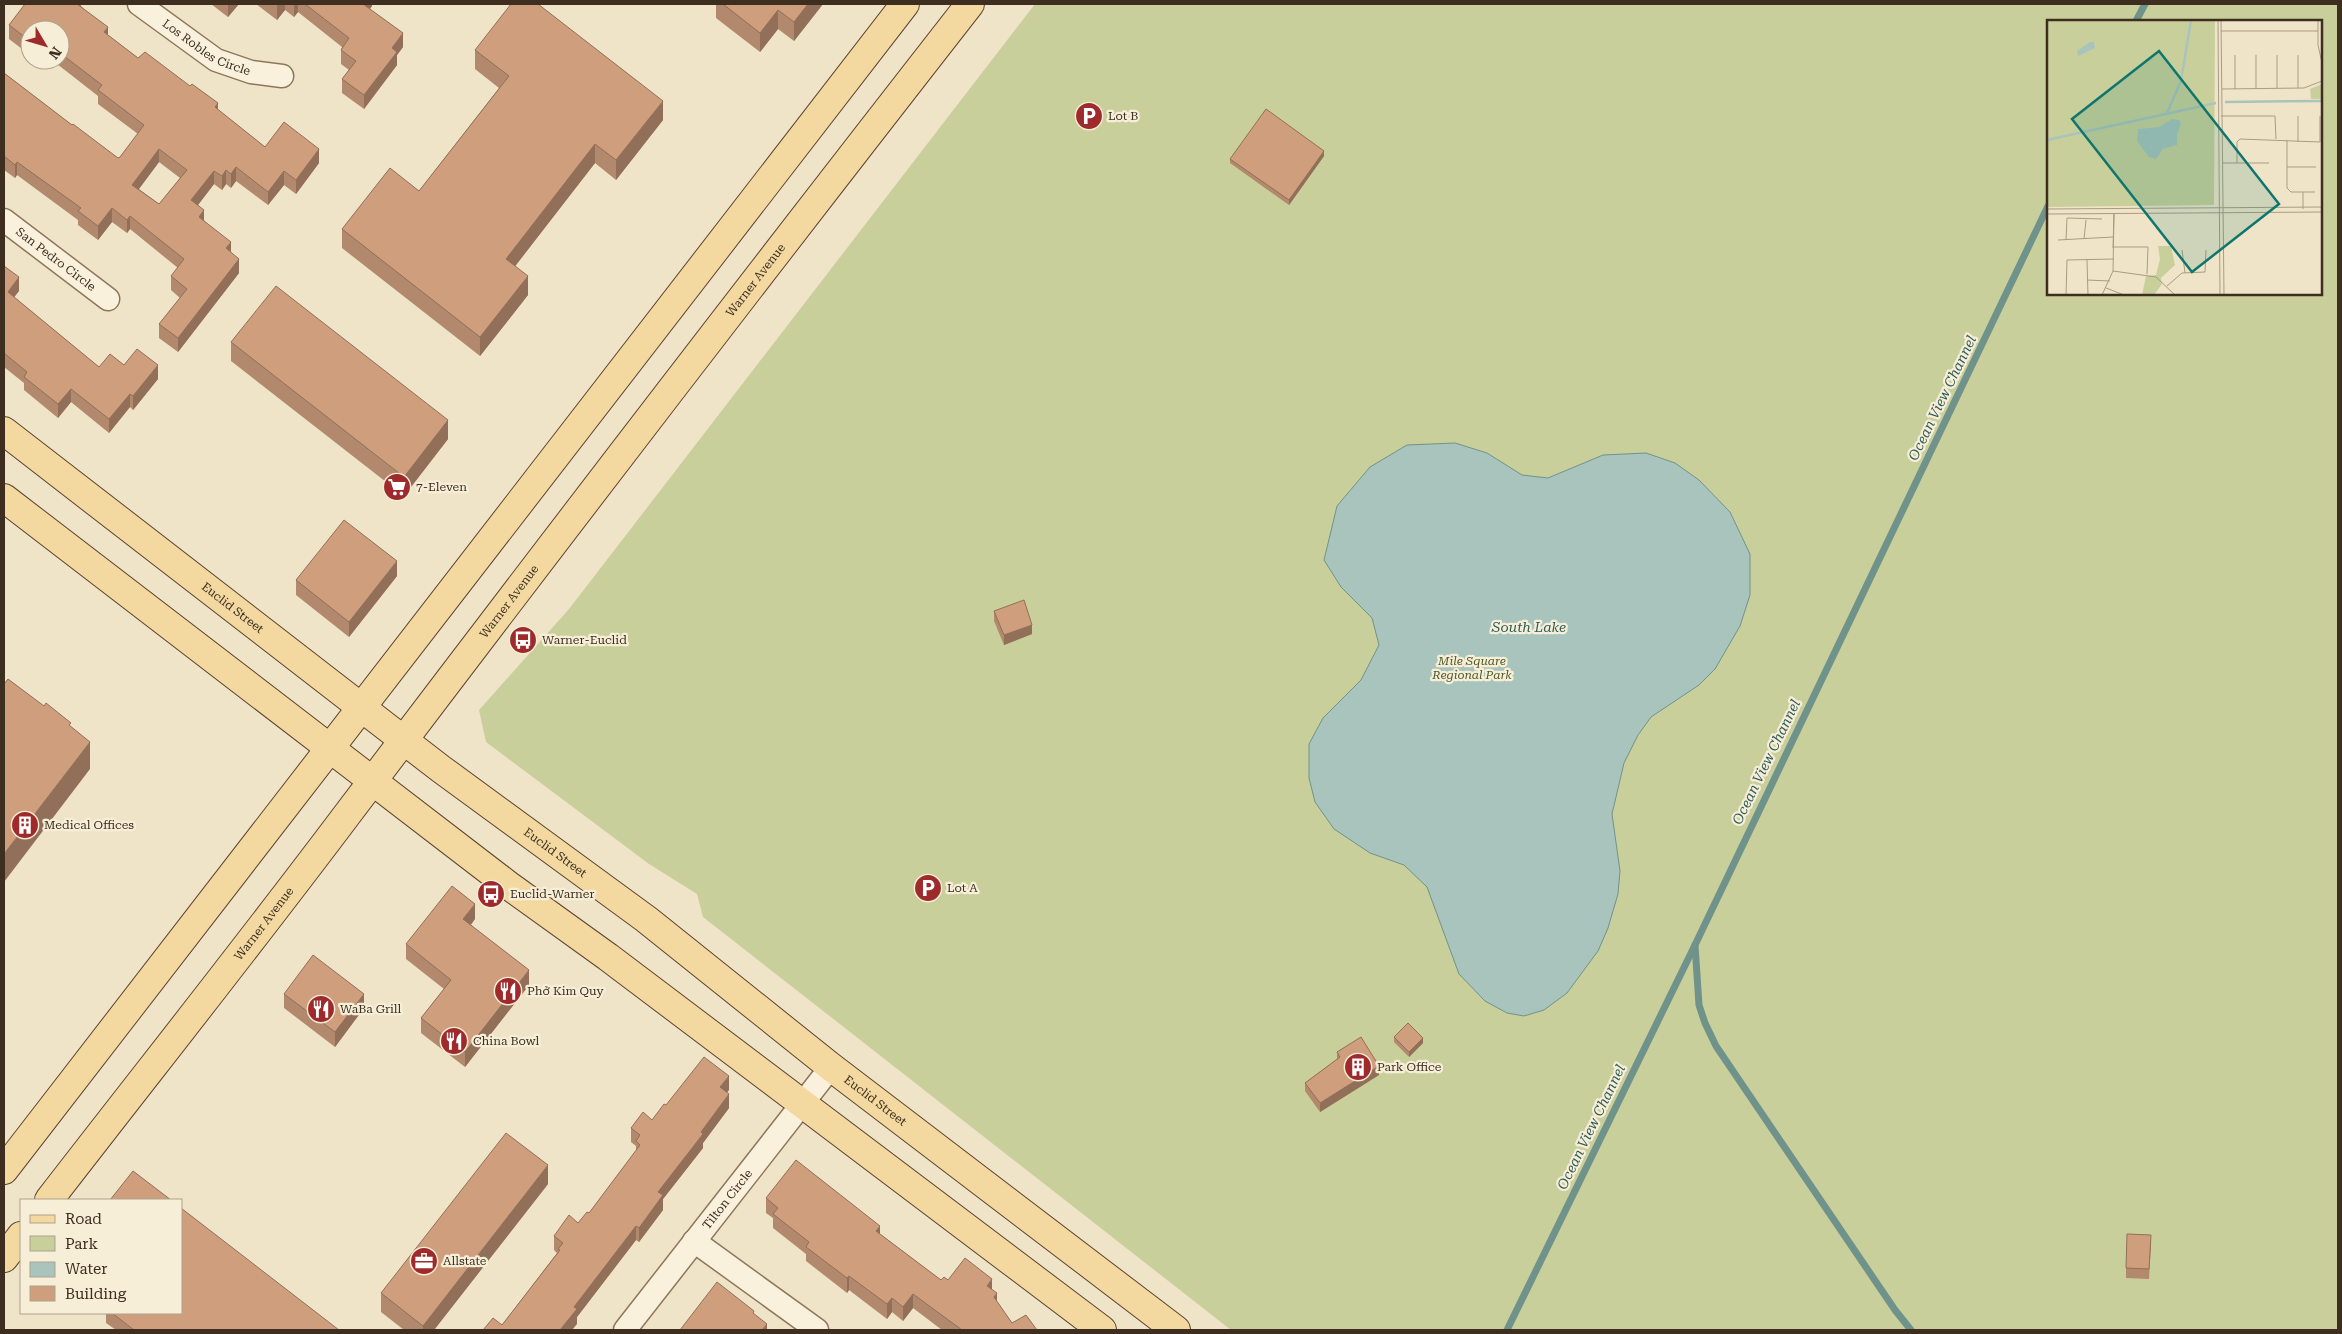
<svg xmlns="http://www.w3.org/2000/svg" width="2342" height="1334" viewBox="0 0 2342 1334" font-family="'Roboto Serif',serif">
<rect width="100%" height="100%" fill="#f0e4c8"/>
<path fill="#c9cf9b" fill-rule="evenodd" d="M 1035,4 L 2338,4 L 2338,1330 L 1231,1330 L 703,917 L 697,894 L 649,864 L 486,742 L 479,710 L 569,609 ZM 2048,21 L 2321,21 L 2321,294 L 2048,294 Z"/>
<path fill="#a9c4bc" stroke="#6f938a" d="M 1455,443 L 1487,453 L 1522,475 L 1548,478 L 1603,455 L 1646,453 L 1675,463 L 1699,480 L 1730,512 L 1750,554 L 1750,595 L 1740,626 L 1715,669 L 1699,685 L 1651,717 L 1638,735 L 1624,763 L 1612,814 L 1620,871 L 1618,894 L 1608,928 L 1598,951 L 1567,993 L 1544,1010 L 1524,1016 L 1507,1013 L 1485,1001 L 1459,974 L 1427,887 L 1404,865 L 1370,853 L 1334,829 L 1315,802 L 1309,778 L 1309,744 L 1323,718 L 1361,680 L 1379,645 L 1372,618 L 1341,587 L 1324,560 L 1337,506 L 1370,467 L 1407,445 Z"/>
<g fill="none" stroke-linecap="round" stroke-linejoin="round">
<g stroke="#6f938a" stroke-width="7">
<path d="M 2136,21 L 2145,4"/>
<path d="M 1695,945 L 1699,1005 L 1705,1023 L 1716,1046 L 1895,1310 L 1911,1330"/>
<path d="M 1507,1330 L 1695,945 L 2048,206"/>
</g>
<g stroke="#8d765c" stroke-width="25">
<g id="minor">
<path id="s1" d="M 139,4 L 216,60 L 251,72 L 282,76"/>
<path id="s2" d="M 4,220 L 108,299"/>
<path d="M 694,1241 L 817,1330"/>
<path id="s3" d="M 625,1330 L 831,1067"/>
</g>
</g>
<g stroke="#5b4430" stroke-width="30">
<g id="primary">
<path id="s4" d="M 4,431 L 441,769 L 646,919 L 831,1067 L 1176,1330"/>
<path d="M 4,498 L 508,885 L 608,957 L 1102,1330"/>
<path d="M 4,1170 L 905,4"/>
<path id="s5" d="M 49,1200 C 148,1072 249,945 346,816 C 552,544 760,273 970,4"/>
<path d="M 4,1258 L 21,1236"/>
</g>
</g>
<use href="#minor" stroke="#faf1dc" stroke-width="22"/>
<use href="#primary" stroke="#f3d9a0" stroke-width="28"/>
</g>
<g fill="#b2896c" fill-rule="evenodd">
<path d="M 81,4 L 81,6 L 108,35 L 138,58 L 218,110 L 265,147 L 319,163 L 296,194 L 284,185 L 268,205 L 236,181 L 231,188 L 226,184 L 222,190 L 214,184 L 198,205 L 204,220 L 231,253 L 239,273 L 178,352 L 159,338 L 159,324 L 180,298 L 171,290 L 171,276 L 178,268 L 130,229 L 127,233 L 112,222 L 98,240 L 78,225 L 78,220 L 17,175 L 15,178 L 4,170 L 4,73 L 72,125 L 118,158 L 120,157 L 138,134 L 98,104 L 98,96 L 52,60 L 60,60 L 60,30 L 30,30 L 30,55 L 9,39 L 9,25 ZM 159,162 L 180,178 L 159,204 L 139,189 Z"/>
<path d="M 211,4 L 239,4 L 228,17 Z"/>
<path d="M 256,4 L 372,4 L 372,6 L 370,9 L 403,47 L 397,55 L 397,65 L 364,109 L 342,93 L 342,79 L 349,70 L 341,64 L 341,50 L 342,47 L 298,12 L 294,17 L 285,10 L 277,20 Z"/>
<path d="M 716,4 L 823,4 L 794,41 L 778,29 L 760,52 L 716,18 Z"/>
<path d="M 475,50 L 663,120 L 616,180 L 595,163 L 515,266 L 528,295 L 480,356 L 342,248 L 342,229 L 419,191 L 499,88 L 475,69 Z"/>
<path d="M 37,60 L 46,60 L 43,64 Z"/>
<path d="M 1324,156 L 1289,205 L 1230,163 L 1230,159 Z"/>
<path d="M 4,266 L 19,291 L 14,297 L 99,367 L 124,365 L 158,379 L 133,410 L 130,407 L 109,433 L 71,402 L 58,418 L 24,390 L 24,383 L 4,367 Z"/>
<path d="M 231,342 L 448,439 L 404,496 L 231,361 Z"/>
<path d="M 397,576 L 349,637 L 296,595 L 296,580 Z"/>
<path d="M 994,611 L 1032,634 L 1004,645 L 994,621 Z"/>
<path d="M 475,919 L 471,925 L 529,985 L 465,1067 L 421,1033 L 421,1018 L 444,989 L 406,959 L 406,944 Z"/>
<path d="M 284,994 L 364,1008 L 335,1047 L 284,1008 Z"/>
<path d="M 1394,1037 L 1423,1043 L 1409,1057 L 1394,1042 Z"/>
<path d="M 1337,1052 L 1379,1075 L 1320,1112 L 1305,1091 L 1305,1083 L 1337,1059 Z"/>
<path d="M 729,1090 L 727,1092 L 729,1108 L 703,1143 L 703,1148 L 663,1199 L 663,1210 L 639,1242 L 636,1240 L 577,1317 L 577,1324 L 502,1325 L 557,1253 L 554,1250 L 554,1236 L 578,1223 L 589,1213 L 636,1151 L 636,1146 L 631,1142 L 631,1128 L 652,1120 L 666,1105 Z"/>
<path d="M 548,1184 L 434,1330 L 404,1330 L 381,1312 L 381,1293 Z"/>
<path d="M 766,1198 L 880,1234 L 941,1280 L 948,1280 L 992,1289 L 997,1302 L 1012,1323 L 1037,1330 L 942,1330 L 913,1308 L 903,1321 L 892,1312 L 887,1319 L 849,1290 L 847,1293 L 806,1261 L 806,1254 L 773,1228 L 773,1218 L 766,1213 Z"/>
<path d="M 2151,1244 L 2149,1279 L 2126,1278 L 2126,1268 Z"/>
<path d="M 106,1313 L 181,1313 L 339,1330 L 116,1330 L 106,1323 Z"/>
</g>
<g fill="#916f58">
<path d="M 228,4 L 239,4 L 228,17 Z"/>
<path d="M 278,4 L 285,4 L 285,10 L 277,20 L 277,6 Z"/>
<path d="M 294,4 L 298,4 L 298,12 L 294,17 Z"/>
<path d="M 363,4 L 372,4 L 372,6 L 363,17 Z"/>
<path d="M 808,4 L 823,4 L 794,41 L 794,22 Z"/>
<path d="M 778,10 L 778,29 L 760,52 L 760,33 Z"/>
<path d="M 108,27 L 108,41 L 104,32 Z"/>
<path d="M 403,33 L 403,47 L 397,55 L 397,65 L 364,109 L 364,95 L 392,48 Z"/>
<path d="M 663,101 L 663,120 L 616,180 L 616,160 Z"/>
<path d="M 218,103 L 218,116 L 215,107 Z"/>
<path d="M 595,144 L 595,163 L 506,278 L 506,259 Z"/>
<path d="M 159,149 L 159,162 L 132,198 L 132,185 Z"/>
<path d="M 319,149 L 319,163 L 296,194 L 296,180 Z"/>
<path d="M 1324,151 L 1324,156 L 1289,205 L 1289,200 Z"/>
<path d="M 17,162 L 17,175 L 15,178 L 15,165 Z"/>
<path d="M 236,167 L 236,181 L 231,188 L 231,174 Z"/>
<path d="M 226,170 L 226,184 L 222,190 L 222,176 Z"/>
<path d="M 214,171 L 214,184 L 191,214 L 191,200 Z"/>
<path d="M 284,171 L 284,185 L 268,205 L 268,192 Z"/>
<path d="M 112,208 L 112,222 L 98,240 L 98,226 Z"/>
<path d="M 204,210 L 204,224 L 199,217 Z"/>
<path d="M 130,216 L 130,229 L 127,233 L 127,220 Z"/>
<path d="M 231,242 L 231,256 L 226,248 Z"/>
<path d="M 239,259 L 239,273 L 178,352 L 178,338 Z"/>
<path d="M 528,276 L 528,295 L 480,356 L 480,337 Z"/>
<path d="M 19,277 L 19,291 L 8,305 L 8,292 Z"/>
<path d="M 158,365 L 158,379 L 133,410 L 133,396 Z"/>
<path d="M 71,389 L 71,402 L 58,418 L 58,404 Z"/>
<path d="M 130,394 L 130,407 L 109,433 L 109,419 Z"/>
<path d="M 448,420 L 448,439 L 404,496 L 404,477 Z"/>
<path d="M 397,561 L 397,576 L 349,637 L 349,622 Z"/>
<path d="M 1032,625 L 1032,634 L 1004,645 L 1004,635 Z"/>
<path d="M 90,742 L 90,769 L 4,882 L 4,854 Z"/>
<path d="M 475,904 L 475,919 L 463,934 L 463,919 Z"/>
<path d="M 529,970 L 529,985 L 465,1067 L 465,1052 Z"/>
<path d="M 364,994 L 364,1008 L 335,1047 L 335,1032 Z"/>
<path d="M 1423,1038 L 1423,1043 L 1409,1057 L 1409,1052 Z"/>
<path d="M 1379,1066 L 1379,1075 L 1320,1112 L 1320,1103 Z"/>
<path d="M 729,1076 L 729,1090 L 720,1101 L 720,1087 Z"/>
<path d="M 729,1094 L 729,1108 L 703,1143 L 703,1148 L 663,1199 L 663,1210 L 639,1242 L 639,1228 L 658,1192 L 701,1132 Z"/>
<path d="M 548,1165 L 548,1184 L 434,1330 L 423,1330 L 423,1326 Z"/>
<path d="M 636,1226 L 636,1240 L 577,1317 L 577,1324 L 572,1330 L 560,1330 L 574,1307 Z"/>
<path d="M 880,1226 L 880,1241 L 876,1231 Z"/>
<path d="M 849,1276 L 849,1290 L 847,1293 L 847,1278 Z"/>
<path d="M 992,1279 L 992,1293 L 987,1286 Z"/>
<path d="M 997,1293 L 997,1308 L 994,1297 Z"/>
<path d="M 913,1294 L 913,1308 L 903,1321 L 903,1307 Z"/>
<path d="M 892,1298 L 892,1312 L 887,1319 L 887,1304 Z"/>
<path d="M 767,1324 L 767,1330 L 762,1330 Z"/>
</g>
<g fill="#cf9f7d" stroke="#916f58" fill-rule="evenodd">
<path d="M 25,4 L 77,4 L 108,27 L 104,32 L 138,58 L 145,52 L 190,86 L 192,84 L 218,103 L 215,107 L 265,147 L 284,122 L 319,149 L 296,180 L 284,171 L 268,192 L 236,167 L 231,174 L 226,170 L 222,176 L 214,171 L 191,200 L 204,210 L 199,217 L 231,242 L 226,248 L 239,259 L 178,338 L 159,324 L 187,289 L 171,276 L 184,259 L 130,216 L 127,220 L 112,208 L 98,226 L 78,211 L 81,208 L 17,162 L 15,165 L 4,156 L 4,73 L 72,125 L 73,124 L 118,158 L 120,157 L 144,125 L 98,90 L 102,85 L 60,53 L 60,30 L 30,30 L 30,41 L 9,25 ZM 159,149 L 187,170 L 159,204 L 132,185 Z"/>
<path d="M 305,4 L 363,4 L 403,33 L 392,48 L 397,52 L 364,95 L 342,79 L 356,61 L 341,50 L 349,38 Z"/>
<path d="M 511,4 L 538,4 L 663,101 L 616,160 L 595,144 L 506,259 L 528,276 L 480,337 L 342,229 L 390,168 L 419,191 L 509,76 L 475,50 Z"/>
<path d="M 723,4 L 808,4 L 794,22 L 778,10 L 760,33 Z"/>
<path d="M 1266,109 L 1324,151 L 1289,200 L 1230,159 Z"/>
<path d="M 4,266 L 19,277 L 8,292 L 99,367 L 110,354 L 124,365 L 137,349 L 158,365 L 133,396 L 130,394 L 109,419 L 71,389 L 58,404 L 24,377 L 27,372 L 4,353 Z"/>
<path d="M 276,286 L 448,420 L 404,477 L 231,342 Z"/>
<path d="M 344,520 L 397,561 L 349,622 L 296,580 Z"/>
<path d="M 1024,600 L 1032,625 L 1004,635 L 994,611 Z"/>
<path d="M 8,679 L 44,706 L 46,703 L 71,723 L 69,725 L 90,742 L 4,854 L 4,684 Z"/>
<path d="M 452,886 L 475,904 L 463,919 L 529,970 L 465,1052 L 421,1018 L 451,980 L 406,944 Z"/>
<path d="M 313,955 L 364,994 L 335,1032 L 284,994 Z"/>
<path d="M 1408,1023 L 1423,1038 L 1409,1052 L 1394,1037 Z"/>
<path d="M 1361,1037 L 1379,1066 L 1320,1103 L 1305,1083 L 1340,1057 L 1337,1052 Z"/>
<path d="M 704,1057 L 729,1076 L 720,1087 L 729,1094 L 701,1132 L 703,1134 L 658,1192 L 663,1195 L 639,1228 L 636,1226 L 574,1307 L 577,1309 L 560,1330 L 483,1330 L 493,1318 L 502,1325 L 560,1250 L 558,1249 L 563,1243 L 554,1236 L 569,1215 L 578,1223 L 587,1212 L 589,1213 L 640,1145 L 636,1141 L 640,1135 L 631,1128 L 643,1112 L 652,1120 L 664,1104 L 666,1105 Z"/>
<path d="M 506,1133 L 548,1165 L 423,1326 L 381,1293 Z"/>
<path d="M 796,1160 L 880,1226 L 876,1231 L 941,1280 L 944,1277 L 948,1280 L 965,1258 L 992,1279 L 987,1286 L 997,1293 L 994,1297 L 1012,1323 L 1026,1315 L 1037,1330 L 962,1330 L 913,1294 L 903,1307 L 892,1298 L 887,1304 L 849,1276 L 847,1278 L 806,1247 L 809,1242 L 773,1214 L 778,1208 L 766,1198 Z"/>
<path d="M 133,1171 L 171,1200 L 110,1200 Z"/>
<path d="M 181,1208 L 339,1330 L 134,1330 L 112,1313 L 181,1313 Z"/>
<path d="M 2127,1234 L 2151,1235 L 2149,1269 L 2126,1268 Z"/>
<path d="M 717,1282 L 754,1311 L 753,1313 L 767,1324 L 762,1330 L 680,1330 Z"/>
</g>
<defs>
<g id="parking-disc" transform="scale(1.4375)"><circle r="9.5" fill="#9e2a2b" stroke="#f7eed8"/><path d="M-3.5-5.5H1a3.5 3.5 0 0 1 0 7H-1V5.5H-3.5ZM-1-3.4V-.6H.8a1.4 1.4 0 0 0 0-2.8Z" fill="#fff"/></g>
<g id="supermarket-disc" transform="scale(1.4375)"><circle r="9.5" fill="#9e2a2b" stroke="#f7eed8"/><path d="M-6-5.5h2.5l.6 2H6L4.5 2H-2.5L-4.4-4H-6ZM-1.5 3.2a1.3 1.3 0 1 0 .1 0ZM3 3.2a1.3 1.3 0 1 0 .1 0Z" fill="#fff"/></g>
<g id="bus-disc" transform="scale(1.4375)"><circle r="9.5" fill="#9e2a2b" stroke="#f7eed8"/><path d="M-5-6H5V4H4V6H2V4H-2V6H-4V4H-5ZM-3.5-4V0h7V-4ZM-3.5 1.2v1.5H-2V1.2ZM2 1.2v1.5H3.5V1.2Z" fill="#fff"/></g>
<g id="building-disc" transform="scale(1.4375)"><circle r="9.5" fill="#9e2a2b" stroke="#f7eed8"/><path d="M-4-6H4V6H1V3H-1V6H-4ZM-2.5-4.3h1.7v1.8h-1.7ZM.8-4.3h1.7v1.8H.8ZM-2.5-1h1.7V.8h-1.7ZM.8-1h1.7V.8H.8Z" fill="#fff"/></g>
<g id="restaurant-disc" transform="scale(1.4375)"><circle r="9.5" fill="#9e2a2b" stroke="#f7eed8"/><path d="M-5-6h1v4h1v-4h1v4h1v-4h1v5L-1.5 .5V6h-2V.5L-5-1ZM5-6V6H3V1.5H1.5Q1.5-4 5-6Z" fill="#fff"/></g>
<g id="office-disc" transform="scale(1.4375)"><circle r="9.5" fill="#9e2a2b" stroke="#f7eed8"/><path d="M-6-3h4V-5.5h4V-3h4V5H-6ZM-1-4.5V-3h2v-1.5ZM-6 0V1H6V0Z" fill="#fff"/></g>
</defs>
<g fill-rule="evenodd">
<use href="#parking-disc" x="1089" y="116"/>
<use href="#supermarket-disc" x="397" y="487"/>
<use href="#bus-disc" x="523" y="640"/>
<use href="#building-disc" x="25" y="825"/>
<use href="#parking-disc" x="928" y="888"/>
<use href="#bus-disc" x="491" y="894"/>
<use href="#restaurant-disc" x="508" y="991"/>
<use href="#restaurant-disc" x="321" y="1009"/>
<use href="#restaurant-disc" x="454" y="1041"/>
<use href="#building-disc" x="1358" y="1067"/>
<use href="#office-disc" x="424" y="1261"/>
</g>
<g text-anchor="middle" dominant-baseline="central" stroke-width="4.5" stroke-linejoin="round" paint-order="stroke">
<g font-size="12" fill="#3d2e20" stroke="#f7eed8">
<text stroke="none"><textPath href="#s1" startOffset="81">Los Robles Circle</textPath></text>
<text stroke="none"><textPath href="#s2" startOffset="65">San Pedro Circle</textPath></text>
<text stroke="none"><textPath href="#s5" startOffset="1160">Warner Avenue</textPath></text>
<text stroke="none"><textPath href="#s5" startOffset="755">Warner Avenue</textPath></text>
<text stroke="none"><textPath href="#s4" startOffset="289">Euclid Street</textPath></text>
<text stroke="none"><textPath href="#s4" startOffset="694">Euclid Street</textPath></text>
<text stroke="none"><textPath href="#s5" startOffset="350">Warner Avenue</textPath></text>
<text stroke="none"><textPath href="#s4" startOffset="1099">Euclid Street</textPath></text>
<text stroke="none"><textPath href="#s3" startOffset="166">Tilton Circle</textPath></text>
</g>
<g font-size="12" fill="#3d2e20" stroke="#f7eed8" text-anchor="start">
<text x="1108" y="116">Lot B</text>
<text x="416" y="487">7-Eleven</text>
<text x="542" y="640">Warner-Euclid</text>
<text x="44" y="825">Medical Offices</text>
<text x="947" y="888">Lot A</text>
<text x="510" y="894">Euclid-Warner</text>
<text x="527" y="991">Phở Kim Quy</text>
<text x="340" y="1009">WaBa Grill</text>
<text x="473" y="1041">China Bowl</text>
<text x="1377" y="1067">Park Office</text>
<text x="443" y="1261">Allstate</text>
</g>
<g font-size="12" font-style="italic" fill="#4d5a26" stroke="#f7eed8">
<text x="1472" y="661">Mile Square<tspan x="1472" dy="14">Regional Park</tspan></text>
</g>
<g font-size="14" font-style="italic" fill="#2f5d5a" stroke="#f7eed8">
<text transform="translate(1942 398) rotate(-64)">Ocean View Channel</text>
<text x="1529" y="627">South Lake</text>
<text transform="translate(1766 762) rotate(-64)">Ocean View Channel</text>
<text transform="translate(1591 1127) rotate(-64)">Ocean View Channel</text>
</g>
</g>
<g transform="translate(2047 20)">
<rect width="275" height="275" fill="#f0e4c8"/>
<path d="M 168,0 L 167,185 L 0,187 L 0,1 ZM 275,64 L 275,79 L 264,79 L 263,69 ZM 111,226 L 124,226 L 128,245 L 114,258 L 115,264 L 107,275 L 95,275 L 99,256 L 109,255 L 113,239 Z" fill="#c9cf9b"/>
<path d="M 43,22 L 47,22 L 48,28 L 31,36 L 30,31 ZM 125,99 L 132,100 L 134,104 L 130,114 L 130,125 L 116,129 L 109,139 L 102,137 L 90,121 L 91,109 L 112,107 Z" fill="#a9c4bc"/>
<path fill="none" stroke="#a9c4bc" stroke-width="2.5" d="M 178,82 L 275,81M 120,93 L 134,61 L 144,0M 0,120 L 169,83"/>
<path fill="none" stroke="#a89b85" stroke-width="1" d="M 171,0 L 173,275M 174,0 L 177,275M 271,0 L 271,25 L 275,43M 174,11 L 271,11M 188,35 L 188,69M 209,35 L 209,69M 251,35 L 251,68M 230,68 L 230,35M 175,69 L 257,68 L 275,61M 174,96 L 228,96 L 229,119M 251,96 L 251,122M 240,120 L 240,168 L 244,172 L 268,172M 175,143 L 222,143M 190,143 L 190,122 L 193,119 L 273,122 L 273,96M 240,147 L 269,147M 256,172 L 256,189M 0,189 L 275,187M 0,194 L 275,192M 37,219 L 39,200M 11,220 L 66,217M 19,220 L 20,198 L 55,199M 66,227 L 101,227 L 100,254M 66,228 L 67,193M 135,230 L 138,253M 40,240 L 41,275M 66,251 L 109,257 L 128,275M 40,260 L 63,261M 120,266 L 135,253 L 158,252 L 159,230M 59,268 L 77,275M 19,275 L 20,240 L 67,239M 55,275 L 66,251 L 67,193M 142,275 L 159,275"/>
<path fill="#0f766e" fill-opacity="0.15" stroke="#0f766e" stroke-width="2.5" d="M 112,31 L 232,184 L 145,252 L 25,99 Z"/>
<rect width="275" height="275" fill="none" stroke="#3d2e20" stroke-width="2.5"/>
</g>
<rect width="2342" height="1334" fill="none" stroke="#3d2e20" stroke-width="10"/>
<rect x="20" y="1199" width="162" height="115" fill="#f7eed8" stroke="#ada18e"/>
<rect x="30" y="1215" width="25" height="8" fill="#f3d9a0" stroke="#ada18e"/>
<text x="65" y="1224" font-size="15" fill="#3d2e20">Road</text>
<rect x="30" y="1236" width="25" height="15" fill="#c9cf9b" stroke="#ada18e"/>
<text x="65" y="1249" font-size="15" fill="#3d2e20">Park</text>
<rect x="30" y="1262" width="25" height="15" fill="#a9c4bc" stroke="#ada18e"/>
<text x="65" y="1274" font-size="15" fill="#3d2e20">Water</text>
<rect x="30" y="1286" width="25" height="15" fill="#cf9f7d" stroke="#ada18e"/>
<text x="65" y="1299" font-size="15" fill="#3d2e20">Building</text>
<g transform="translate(45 45) rotate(128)"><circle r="24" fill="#f7eed8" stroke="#ada18e"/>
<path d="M0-4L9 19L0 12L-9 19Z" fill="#9e2a2b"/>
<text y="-8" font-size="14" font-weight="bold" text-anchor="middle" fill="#3d2e20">N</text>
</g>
</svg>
